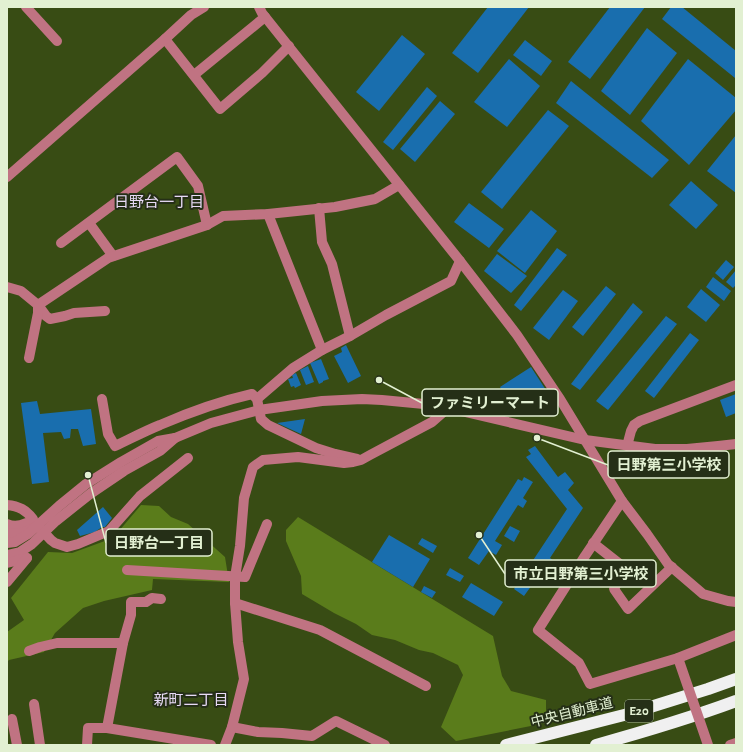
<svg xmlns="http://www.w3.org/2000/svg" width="743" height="752" viewBox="0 0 743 752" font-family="'Alegreya Sans','Noto Sans JP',sans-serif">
<rect width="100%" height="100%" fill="#384c14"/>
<g fill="#5a7c1b">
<path d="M 141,505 L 159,506 L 171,517 L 188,524 L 225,557 L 229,582 L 153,579 L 152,590 L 104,601 L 83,608 L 55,633 L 44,652 L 9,660 L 7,662 L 7,632 L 24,620 L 11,598 L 48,552 L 72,553 L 113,538 Z"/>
<path d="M 298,517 L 493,636 L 502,676 L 511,691 L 546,700 L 546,723 L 456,741 L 441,727 L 463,675 L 458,665 L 433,653 L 419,650 L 395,640 L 372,635 L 356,624 L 334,613 L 302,594 L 301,576 L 286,541 L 286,530 Z"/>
</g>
<g fill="#196eae">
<path d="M 488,7 L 529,7 L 478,73 L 452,53 Z"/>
<path d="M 610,7 L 645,7 L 590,79 L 568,62 Z"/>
<path d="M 671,7 L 682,7 L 736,51 L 735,78 L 662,19 Z"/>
<path d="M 647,28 L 677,53 L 630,115 L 601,91 Z"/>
<path d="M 402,35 L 425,54 L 379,111 L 356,92 Z"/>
<path d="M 525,40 L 552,61 L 541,76 L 513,55 Z"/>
<path d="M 509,59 L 540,86 L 507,127 L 474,102 Z"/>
<path d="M 688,59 L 736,98 L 736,110 L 689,165 L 641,121 Z"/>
<path d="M 571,81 L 669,160 L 652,178 L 556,103 Z"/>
<path d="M 427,87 L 437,96 L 393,150 L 383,142 Z"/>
<path d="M 440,101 L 455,114 L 415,162 L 400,149 Z"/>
<path d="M 548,110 L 569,126 L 502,209 L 481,192 Z"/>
<path d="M 736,135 L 736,193 L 707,171 Z"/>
<path d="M 691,181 L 718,205 L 696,229 L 669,205 Z"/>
<path d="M 469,203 L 504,229 L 489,248 L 454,222 Z"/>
<path d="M 531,210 L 557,231 L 525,273 L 497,251 Z"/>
<path d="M 557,248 L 567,255 L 521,311 L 514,305 Z"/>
<path d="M 497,254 L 527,276 L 511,293 L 484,271 Z"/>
<path d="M 726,260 L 734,267 L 723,280 L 715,273 Z"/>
<path d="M 736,270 L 736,285 L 733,288 L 726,282 Z"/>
<path d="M 713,277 L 731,291 L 724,301 L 706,287 Z"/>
<path d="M 606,286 L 616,294 L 583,336 L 572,327 Z"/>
<path d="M 701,289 L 720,305 L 706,322 L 687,307 Z"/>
<path d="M 563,290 L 578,301 L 549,340 L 533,328 Z"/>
<path d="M 633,303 L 643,312 L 580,390 L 571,384 Z"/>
<path d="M 666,316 L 677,324 L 608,410 L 596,401 Z"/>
<path d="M 690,333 L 699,340 L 654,398 L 645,391 Z"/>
<path d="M 346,345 L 361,376 L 348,383 L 334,356 L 342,352 L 341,348 Z"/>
<path d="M 321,359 L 329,379 L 323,381 L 323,382 L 319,384 L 310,363 Z"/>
<path d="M 308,366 L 314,382 L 306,385 L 300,370 Z"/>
<path d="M 531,367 L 555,404 L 542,412 L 527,393 L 510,404 L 500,387 Z"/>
<path d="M 296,373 L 301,385 L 295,388 L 294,386 L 291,387 L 288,379 L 293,378 L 292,375 Z"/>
<path d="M 736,394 L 736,413 L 726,417 L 720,400 Z"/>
<path d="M 37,401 L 40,414 L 91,409 L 96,444 L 83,446 L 78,429 L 71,429 L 70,438 L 64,439 L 61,432 L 43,433 L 49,482 L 32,484 L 21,403 Z"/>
<path d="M 305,419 L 301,434 L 277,423 Z"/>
<path d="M 535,446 L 558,477 L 565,472 L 574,483 L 568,490 L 583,508 L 550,558 L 557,563 L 549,575 L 542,571 L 524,596 L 514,589 L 567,509 L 526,457 L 531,454 L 528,450 Z"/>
<path d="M 524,477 L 533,482 L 523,498 L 527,501 L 523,508 L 518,505 L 495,541 L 502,545 L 496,555 L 489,551 L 479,565 L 468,558 L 518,479 L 522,481 Z"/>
<path d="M 103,507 L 112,518 L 105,527 L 102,527 L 95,532 L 80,536 L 77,530 Z"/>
<path d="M 510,526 L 520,531 L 514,542 L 504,536 Z"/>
<path d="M 389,535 L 430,559 L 413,587 L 372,562 Z"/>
<path d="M 422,538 L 437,546 L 433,553 L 418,544 Z"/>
<path d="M 450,568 L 464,576 L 460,582 L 446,575 Z"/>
<path d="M 471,583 L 503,602 L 494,616 L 462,597 Z"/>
<path d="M 424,586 L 436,592 L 432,598 L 421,592 Z"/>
</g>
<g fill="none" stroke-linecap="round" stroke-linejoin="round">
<g stroke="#c07382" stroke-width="10">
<path d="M 26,7 L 57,41"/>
<path d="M 259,7 L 262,13 L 460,261 L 517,335 L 560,399 L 622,501 L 647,534 L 668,564 L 703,594 L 728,601 L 736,602"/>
<path d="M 165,39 L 220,109 L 262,73 L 289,46"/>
<path d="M 194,75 L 265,17"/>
<path d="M 7,177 L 165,39 L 191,15 L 204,7"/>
<path d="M 319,208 L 322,242 L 332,264 L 350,336"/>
<path d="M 268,214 L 322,350"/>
<path d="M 89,223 L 113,256"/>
<path d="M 61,243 L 177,157 L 198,186 L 207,225"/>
<path d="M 7,287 L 21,291 L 38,305 L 46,316 L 50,319 L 65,316 L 74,313 L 105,311"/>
<path d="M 29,358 L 38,313 L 38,305 L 108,258 L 207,225 L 223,216 L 268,214 L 335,207 L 375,199 L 399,185"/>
<path d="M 102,399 L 108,434 L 115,446 C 130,439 145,431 160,425 C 190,412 221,401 252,394 L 257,399 L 261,419 L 268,425 L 316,448 L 335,454 L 357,459"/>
<path d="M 257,399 L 293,368 L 322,350 L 350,336 L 386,315 L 451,281 L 460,261"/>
<path d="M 627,446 L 631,431 L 634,425 L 640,421 L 736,385"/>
<path d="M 622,501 L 585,556 L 538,630 L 579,663 L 590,684 L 678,658 L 736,635"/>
<path d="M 7,505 C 19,506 26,510 33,519 C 26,525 15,528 7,524"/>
<path d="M 7,533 C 20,535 26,532 38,526 L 51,540 L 55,543 L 67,547 L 78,544 L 109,531 L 140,496 L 188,458"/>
<path d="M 7,543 L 15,542 L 28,534 L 59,506 L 86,484 L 121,462 L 158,441 L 175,438 L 211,423 L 259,410 L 322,401 L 362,399 L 382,400 L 424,404 L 448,408 L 585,440 L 655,449 L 687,449 L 718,446 L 736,444"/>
<path d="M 593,543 L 621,565 L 621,575 L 614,589 L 628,609 L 672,567"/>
<path d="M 7,555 L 20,552 L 32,544 L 56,521 L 90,494 L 124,471 L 160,451 L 175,438"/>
<path d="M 7,563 L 27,558"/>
<path d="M 127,570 L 245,577 L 267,524"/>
<path d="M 7,582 L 27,558"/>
<path d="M 235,603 L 320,630 L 426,686"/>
<path d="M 123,643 L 131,615 L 131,602 L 146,602 L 152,598 L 161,599"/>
<path d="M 29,651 L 40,647 L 57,643 L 123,643 L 107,728"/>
<path d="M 34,704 L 40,745"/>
<path d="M 12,719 L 17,745"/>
<path d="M 232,727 L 258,732 L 282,733 L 312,736 L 336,721 L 385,745"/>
<path d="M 87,745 L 88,728 L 107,728 L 211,745"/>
<path d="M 225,745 L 232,727 L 244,679 L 238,642 L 235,603 L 235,577 L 240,546 L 244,498 L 253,467 L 263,460 L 298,457 L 344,463 L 353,462 L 361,460 L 370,455 L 432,422 L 448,408"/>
<path d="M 730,745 L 736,743"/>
</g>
<g stroke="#f0f0f0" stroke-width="12">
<path d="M 506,745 L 628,714 L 708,689 L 736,679"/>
<path d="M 596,745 C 643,732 690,718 736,701"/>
</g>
<path stroke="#c07382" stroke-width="10" d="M 678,658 L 708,745"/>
</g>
<g text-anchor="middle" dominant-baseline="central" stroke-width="4" stroke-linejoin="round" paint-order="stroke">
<rect fill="#252f17" stroke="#a9b69a" stroke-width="1" x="625" y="700" width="28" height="22" rx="3"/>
<g font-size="13" font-weight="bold" fill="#e2f0d2">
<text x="639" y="711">E20</text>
</g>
<g font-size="14" fill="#e2f0d2" stroke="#252f17">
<text transform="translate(572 713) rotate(-14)">中央自動車道</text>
</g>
<g font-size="15" fill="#e8daf6" stroke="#252f17">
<text x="159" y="202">日野台一丁目</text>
<text x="191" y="700">新町二丁目</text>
</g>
</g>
<path fill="none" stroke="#e2f0d2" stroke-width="1.5" d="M379 380L422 403M537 438L608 465M88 475L106 543M479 535L505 574"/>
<g fill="#e2f0d2" stroke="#252f17" stroke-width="1.5">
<circle cx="379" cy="380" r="4"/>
<circle cx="537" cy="438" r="4"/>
<circle cx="88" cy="475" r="4"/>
<circle cx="479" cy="535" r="4"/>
</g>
<g fill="#252f17" stroke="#e2f0d2" stroke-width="1.5">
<rect x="422" y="389" width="136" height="27" rx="4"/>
<rect x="608" y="451" width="121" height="27" rx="4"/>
<rect x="106" y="529" width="106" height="27" rx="4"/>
<rect x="505" y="560" width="151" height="27" rx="4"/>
</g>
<g font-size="15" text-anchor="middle" font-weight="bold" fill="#e2f0d2">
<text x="490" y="408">ファミリーマート</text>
<text x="669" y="470">日野第三小学校</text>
<text x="159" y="548">日野台一丁目</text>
<text x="581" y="579">市立日野第三小学校</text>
</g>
<rect width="743" height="752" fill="none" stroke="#e2f0d2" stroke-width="16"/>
</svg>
